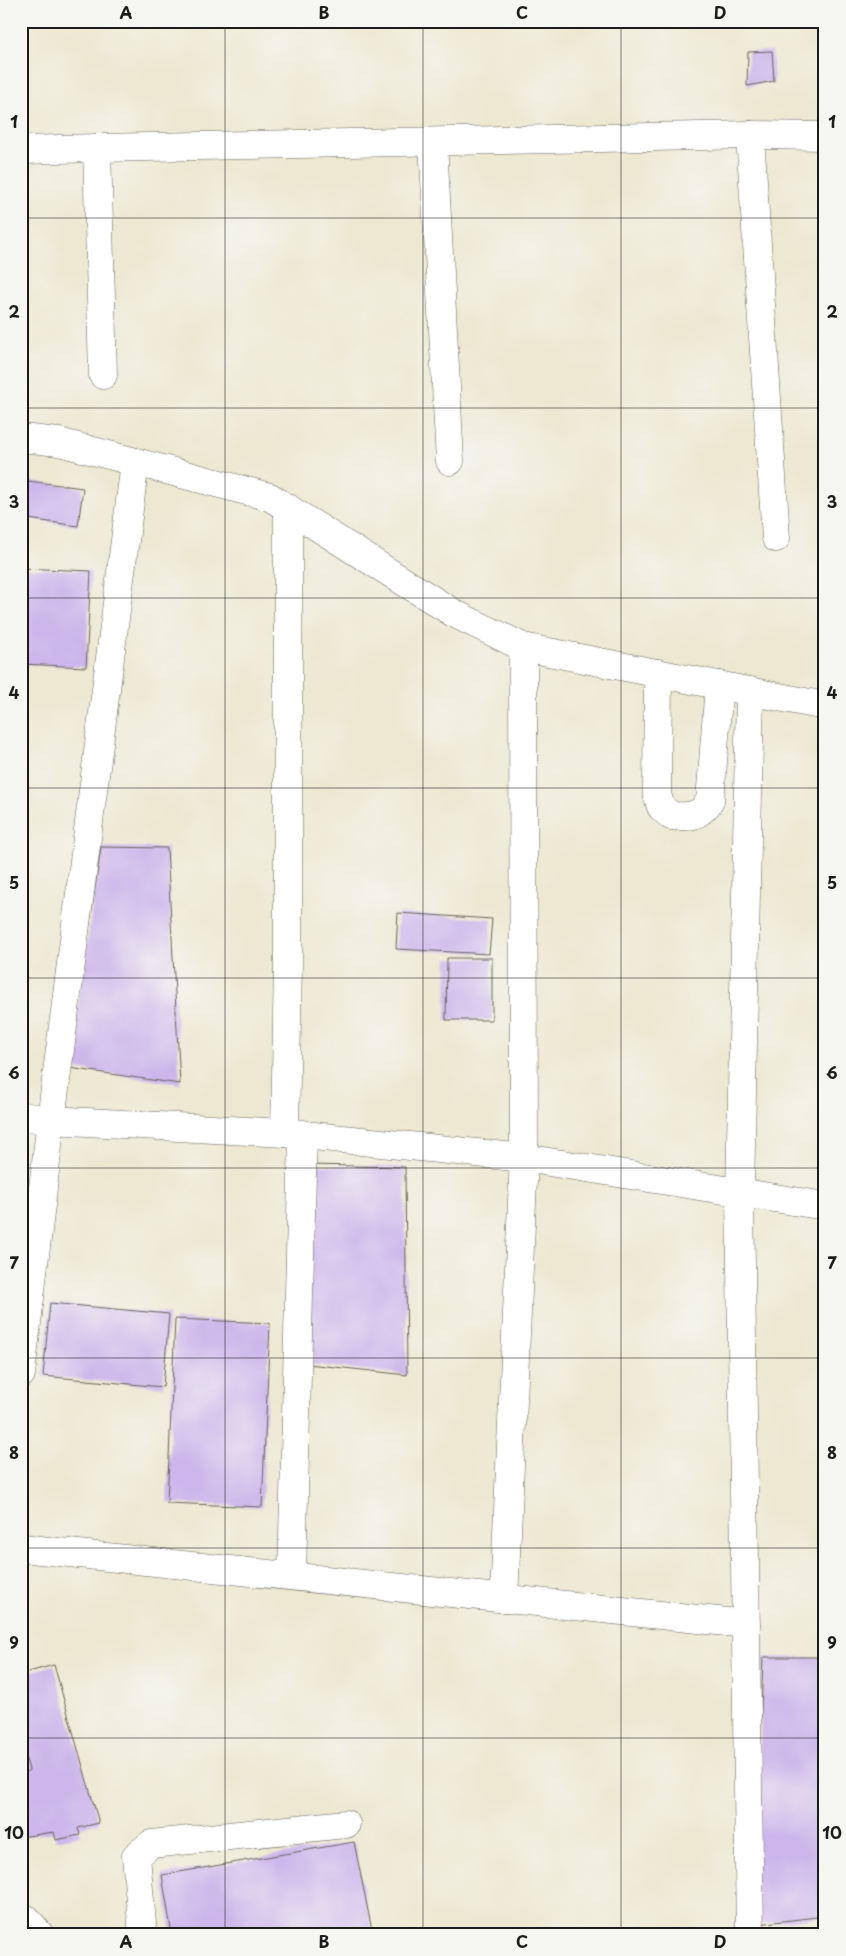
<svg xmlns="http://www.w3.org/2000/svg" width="846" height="1956" viewBox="0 0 846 1956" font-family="'Playpen Sans',sans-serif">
<rect width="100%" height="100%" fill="#f6f6f2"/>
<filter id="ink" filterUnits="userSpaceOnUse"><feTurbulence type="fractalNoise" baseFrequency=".02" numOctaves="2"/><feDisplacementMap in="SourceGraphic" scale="10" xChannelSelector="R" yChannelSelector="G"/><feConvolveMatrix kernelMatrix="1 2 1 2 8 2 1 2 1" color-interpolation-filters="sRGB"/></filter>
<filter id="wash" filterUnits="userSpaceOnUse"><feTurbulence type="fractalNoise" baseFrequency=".0096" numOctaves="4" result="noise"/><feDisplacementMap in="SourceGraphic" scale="20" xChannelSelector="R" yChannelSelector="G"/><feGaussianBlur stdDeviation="1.12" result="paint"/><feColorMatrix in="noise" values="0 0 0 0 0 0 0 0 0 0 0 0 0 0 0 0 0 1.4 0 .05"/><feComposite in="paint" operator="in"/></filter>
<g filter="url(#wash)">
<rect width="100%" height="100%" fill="#ede8d1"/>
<g id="blocks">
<g fill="#ccb6eb">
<path d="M 772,51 L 774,81 L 747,86 L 748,52 Z"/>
<path d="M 21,480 L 83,488 L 78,526 L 21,518 Z"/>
<path d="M 21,568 L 91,571 L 86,667 L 21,664 Z"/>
<path d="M 101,847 L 167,848 L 180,1084 L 69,1068 Z"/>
<path d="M 398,913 L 492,919 L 489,954 L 396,949 Z"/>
<path d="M 447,958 L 492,958 L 492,1020 L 446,1020 Z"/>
<path d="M 308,1165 L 405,1167 L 407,1375 L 308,1364 Z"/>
<path d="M 50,1303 L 169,1314 L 163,1387 L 43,1376 Z"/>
<path d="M 175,1319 L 270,1323 L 262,1507 L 167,1503 Z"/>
<path d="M 763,1657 L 825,1657 L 825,1916 L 758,1924 L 755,1890 Z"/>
<path d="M 54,1665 L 99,1823 L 78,1828 L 80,1835 L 56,1840 L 54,1832 L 21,1837 L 21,1776 L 29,1770 L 21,1741 L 21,1674 Z"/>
<path d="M 354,1842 L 373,1935 L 172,1935 L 162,1875 Z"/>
</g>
</g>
</g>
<g filter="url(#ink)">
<use href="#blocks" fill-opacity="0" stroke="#65635b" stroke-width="1"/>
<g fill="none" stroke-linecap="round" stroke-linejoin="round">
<g stroke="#65635b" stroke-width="29">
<g id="minor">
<path d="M 750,135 L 776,538"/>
<path d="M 433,142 L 450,461"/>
<path d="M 21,150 L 97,148"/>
<path d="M 103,375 L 97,148 L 750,135 L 825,136"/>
<path d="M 21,438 L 59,442 L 270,497 L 455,614 L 523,647 L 825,706"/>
<path d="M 288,508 L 288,961 L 285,1133 L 524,1158 L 825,1206"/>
<path d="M 658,673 L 657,794 L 661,807 L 671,816 C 690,817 699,817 710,801 L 719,685"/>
<path d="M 750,691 L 740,1193 L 750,1935"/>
<path d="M 21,1116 L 51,1120 L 285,1133"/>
<path d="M 21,1374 L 51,1120 L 135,462"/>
<path d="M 21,1548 L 746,1624"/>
<path d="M 292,1576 L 303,1134"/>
<path d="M 504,1599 L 524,1158 L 523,647"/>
<path d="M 21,1918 L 27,1919 L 40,1935"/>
<path d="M 143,1935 L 136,1856 L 151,1844 L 346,1824"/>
</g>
</g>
<use href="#minor" stroke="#fff" stroke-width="28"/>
</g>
</g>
<path fill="none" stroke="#1c1c1c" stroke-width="1" stroke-opacity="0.55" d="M 225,21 L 225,1935M 423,21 L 423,1935M 621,21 L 621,1935M 21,218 L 825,218M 21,408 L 825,408M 21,598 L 825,598M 21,788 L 825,788M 21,978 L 825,978M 21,1168 L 825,1168M 21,1358 L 825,1358M 21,1548 L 825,1548M 21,1738 L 825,1738"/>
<rect width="846" height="1956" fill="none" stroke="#f6f6f2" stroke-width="55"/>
<rect x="28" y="28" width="790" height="1900" fill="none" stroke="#1c1c1c" stroke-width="2"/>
<g font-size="16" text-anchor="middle" font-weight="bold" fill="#1c1c1c">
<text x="126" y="19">A</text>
<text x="324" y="19">B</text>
<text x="522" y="19">C</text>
<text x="720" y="19">D</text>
<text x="14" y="128">1</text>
<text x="832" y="128">1</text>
<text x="14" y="318">2</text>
<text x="832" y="318">2</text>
<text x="14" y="508">3</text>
<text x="832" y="508">3</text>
<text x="14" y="699">4</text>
<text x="832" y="699">4</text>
<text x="14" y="889">5</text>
<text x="832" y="889">5</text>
<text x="14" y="1079">6</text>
<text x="832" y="1079">6</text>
<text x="14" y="1269">7</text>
<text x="832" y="1269">7</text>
<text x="14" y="1459">8</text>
<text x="832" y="1459">8</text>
<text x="14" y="1649">9</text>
<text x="832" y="1649">9</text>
<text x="14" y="1839">10</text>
<text x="832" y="1839">10</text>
<text x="126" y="1948">A</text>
<text x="324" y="1948">B</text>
<text x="522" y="1948">C</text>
<text x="720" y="1948">D</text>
</g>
</svg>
